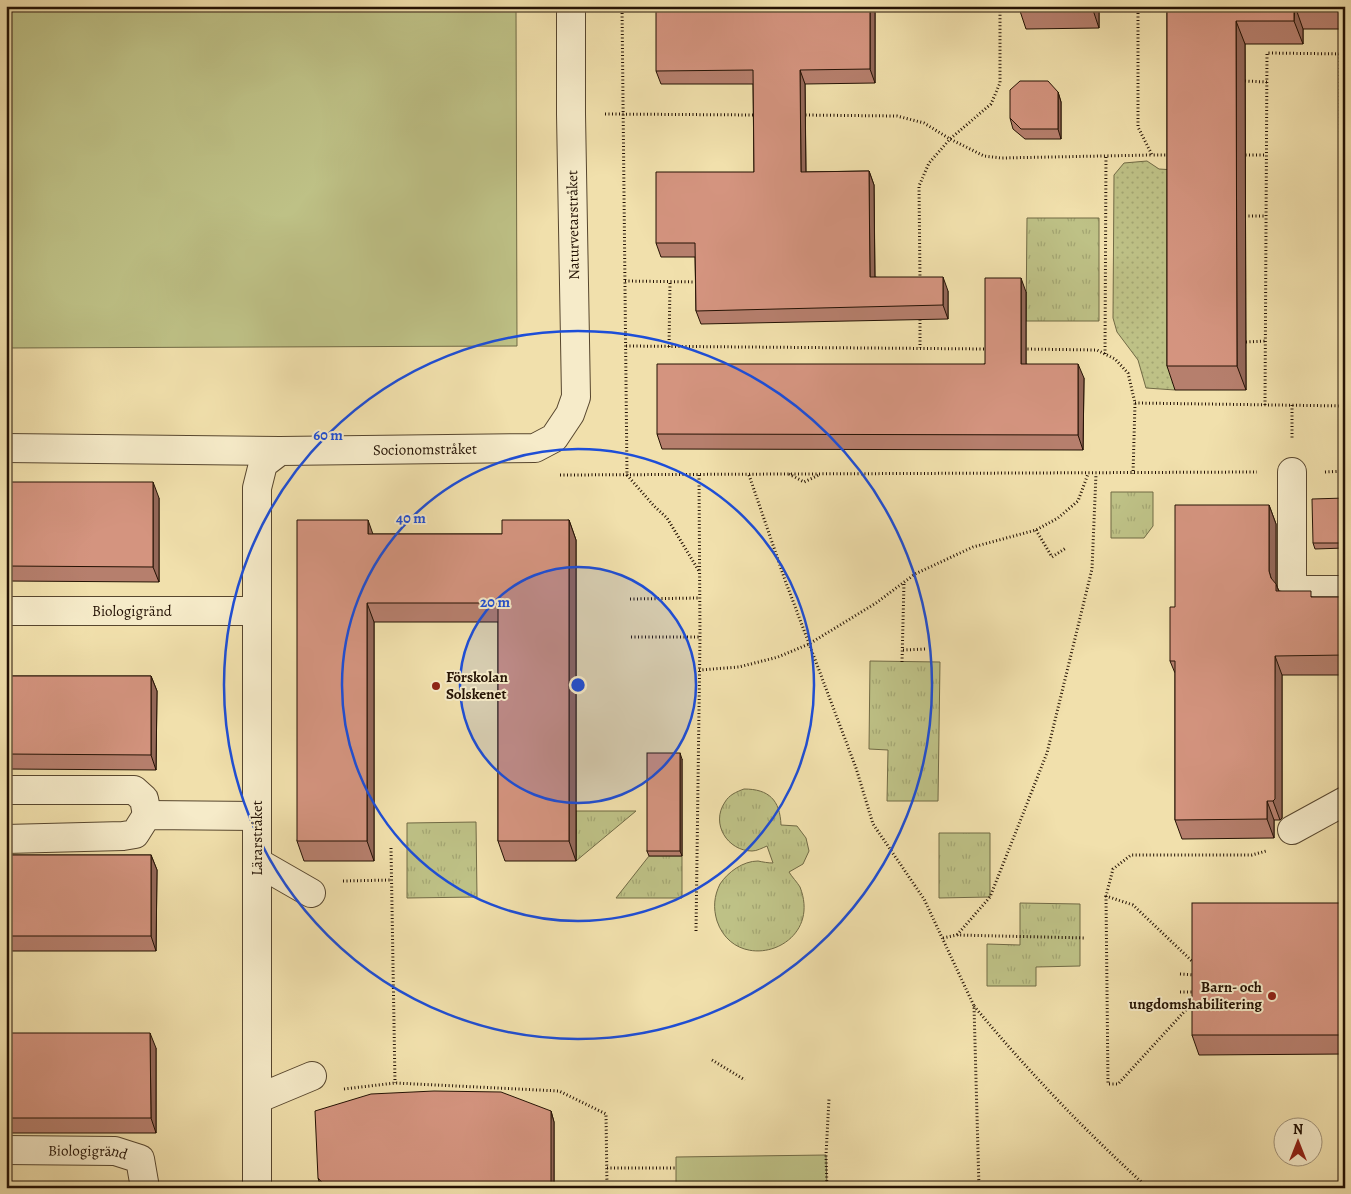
<svg xmlns="http://www.w3.org/2000/svg" width="1351" height="1194" viewBox="0 0 1351 1194" font-family="Alegreya,serif">
<defs>
<pattern id="grass-dots" width="8" height="8" patternUnits="userSpaceOnUse" patternTransform="scale(1.25)"><rect width="8" height="8" fill="#bec186"/><path d="M2 2h.1M6 6h.1" fill="none" stroke="#a3a572" stroke-width="1.8" stroke-linecap="round"/></pattern>
<pattern id="park-tufts" width="24" height="20" patternUnits="userSpaceOnUse" patternTransform="scale(1.25)"><rect width="24" height="20" fill="#bec186"/><path d="M3 7l-1-3M5 7V3M7 7l1-3M15 17l-1-3M17 17v-4M19 17l1-3" fill="none" stroke="#a3a572"/></pattern>
</defs>
<rect width="100%" height="100%" fill="#f1e0ac"/>
<filter id="stains"><feTurbulence type="fractalNoise" baseFrequency=".004" numOctaves="4"/><feColorMatrix values="0 0 0 0 .2 0 0 0 0 .09 0 0 0 0 .02 0 0 0 .5 -.17"/></filter>
<radialGradient id="worn" r=".72"><stop offset=".6" stop-color="#630" stop-opacity="0"/><stop offset="1" stop-color="#630" stop-opacity=".3"/></radialGradient>
<path fill="url(#grass-dots)" stroke="#716a45" d="M 1147,161 L 1159,169 L 1175,170 L 1175,390 L 1146,388 L 1138,360 L 1117,332 L 1113,318 L 1114,175 L 1124,163 Z"/>
<g fill="url(#park-tufts)" stroke="#716a45">
<path d="M 1027,218 L 1099,218 L 1099,321 L 1026,321 Z"/>
<path d="M 1111,492 L 1153,492 L 1153,526 L 1144,538 L 1111,538 Z"/>
<path d="M 870,661 L 940,662 L 938,801 L 887,801 L 888,750 L 869,749 Z"/>
<path d="M 744,789 C 769,789 780,800 781,825 L 797,826 L 806,838 L 809,851 L 803,864 L 789,872 C 792,877 797,882 800,887 C 824,948 736,977 717,921 C 713,908 714,896 720,884 C 728,872 743,861 758,861 C 763,862 768,863 773,863 L 767,846 C 762,848 757,851 752,851 C 728,851 710,824 725,802 C 729,795 736,792 744,789 Z"/>
<path d="M 576,811 L 636,811 L 576,861 Z"/>
<path d="M 476,822 L 477,897 L 407,898 L 407,823 Z"/>
<path d="M 939,833 L 990,833 L 990,897 L 939,898 Z"/>
<path d="M 649,856 L 682,856 L 682,898 L 616,898 Z"/>
<path d="M 1020,903 L 1080,904 L 1080,966 L 1036,967 L 1036,986 L 987,986 L 987,944 L 1020,945 Z"/>
<path d="M 875,1183 L 875,1188 L 827,1188 L 826,1184 Z"/>
</g>
<g fill="#bec186" stroke="#716a45">
<path d="M 6,6 L 516,6 L 517,346 L 6,348 Z"/>
<path d="M 826,1155 L 827,1188 L 676,1188 L 676,1157 Z"/>
</g>
<g fill="none" stroke-linecap="round" stroke-linejoin="round">
<g stroke="#57462e" stroke-width="30">
<g id="minor">
<path d="M 6,448 L 280,451"/>
<path d="M 1292,472 L 1292,590 L 1345,590"/>
<path id="s1" d="M 6,611 L 257,611"/>
<path d="M 6,790 L 134,790 L 144,799 L 147,815"/>
<path d="M 1292,830 L 1345,801"/>
<path d="M 6,839 L 123,836 L 135,834 L 147,815 L 257,816"/>
<path d="M 257,862 L 311,893"/>
<path d="M 257,1099 L 312,1076"/>
<path id="s2" d="M 6,1150 L 115,1151 L 140,1159 L 145,1188"/>
<path id="s3" d="M 257,1188 L 257,488 L 263,464 L 280,451 L 535,448 L 554,438 L 570,414 L 576,397 L 571,114 L 571,6"/>
</g>
</g>
<g stroke="#241204" stroke-width="3" stroke-dasharray="1 2.5" stroke-linecap="butt">
<path d="M 622,6 L 627,475 L 654,506 L 667,518 L 699,571"/>
<path d="M 1138,6 L 1138,127 L 1152,155 L 1171,155"/>
<path d="M 1340,54 L 1342,406"/>
<path d="M 1245,81 L 1267,82"/>
<path d="M 605,114 L 756,115"/>
<path d="M 802,115 L 897,116 L 924,123 L 950,139 L 984,156 L 1001,158 L 1152,155"/>
<path d="M 1242,155 L 1266,155"/>
<path d="M 1245,216 L 1266,216"/>
<path d="M 920,279 L 919,186 L 929,163 L 950,139 L 991,104 L 1000,83 L 1000,6"/>
<path d="M 625,281 L 699,282"/>
<path d="M 920,316 L 920,348"/>
<path d="M 1246,342 L 1266,341"/>
<path d="M 626,346 L 987,349"/>
<path d="M 669,347 L 670,283"/>
<path d="M 1024,349 L 1097,350 L 1115,359 L 1128,373 L 1135,403 L 1133,474"/>
<path d="M 1105,354 L 1106,156"/>
<path d="M 1135,403 L 1345,406"/>
<path d="M 1265,405 L 1267,53 L 1345,54"/>
<path d="M 1292,405 L 1292,440"/>
<path d="M 1325,472 L 1345,471"/>
<path d="M 789,474 L 804,482 L 819,475"/>
<path d="M 560,475 L 1257,472"/>
<path d="M 749,475 L 785,580 L 856,768 L 873,824 L 924,899 L 974,1006 L 979,1188"/>
<path d="M 1036,530 L 1052,557 L 1066,548"/>
<path d="M 630,599 L 699,598"/>
<path d="M 631,637 L 700,637"/>
<path d="M 903,650 L 926,649"/>
<path d="M 902,662 L 904,582"/>
<path d="M 699,670 L 739,667 L 778,657 L 809,644 L 845,622 L 876,603 L 915,574 L 973,547 L 1036,530 L 1058,518 L 1078,501 L 1088,474"/>
<path d="M 391,848 L 395,1083"/>
<path d="M 343,881 L 392,880"/>
<path d="M 1106,896 L 1108,1084 L 1118,1084 L 1194,1001"/>
<path d="M 696,931 L 700,637 L 699,475"/>
<path d="M 957,935 L 990,897 L 1047,753 L 1092,569 L 1096,474"/>
<path d="M 943,938 L 957,935 L 1086,938"/>
<path d="M 1194,963 L 1133,905 L 1106,896 L 1113,869 L 1131,855 L 1252,855 L 1266,851"/>
<path d="M 1180,974 L 1196,975"/>
<path d="M 1180,992 L 1196,992"/>
<path d="M 974,1006 C 1028,1071 1085,1131 1148,1188"/>
<path d="M 712,1060 L 745,1080"/>
<path d="M 344,1089 L 395,1083 L 559,1091 L 606,1114 L 607,1188"/>
<path d="M 607,1168 L 676,1168"/>
<path d="M 827,1188 L 826,1155 L 829,1099"/>
</g>
<use href="#minor" stroke="#f6ebc9" stroke-width="28"/>
</g>
<g fill="#b67f6d" stroke="#241204">
<path d="M 1020,6 L 1099,6 L 1099,28 L 1026,29 L 1020,11 Z"/>
<path d="M 1167,6 L 1345,6 L 1345,29 L 1303,29 L 1303,44 L 1245,44 L 1246,390 L 1175,390 L 1167,366 Z"/>
<path d="M 875,12 L 875,83 L 805,84 L 806,172 L 869,171 L 874,185 L 875,277 L 948,291 L 948,319 L 701,324 L 696,311 L 695,257 L 661,257 L 656,243 L 754,172 L 753,84 L 661,84 L 656,71 Z"/>
<path d="M 1058,92 L 1061,102 L 1061,139 L 1025,139 L 1013,129 L 1010,118 Z"/>
<path d="M 1026,292 L 1026,364 L 1084,378 L 1083,450 L 662,449 L 657,434 L 985,364 Z"/>
<path d="M 6,482 L 159,498 L 159,582 L 6,581 Z"/>
<path d="M 1345,498 L 1345,548 L 1315,549 L 1313,543 Z"/>
<path d="M 1269,505 L 1276,524 L 1276,584 L 1279,591 L 1313,597 L 1345,597 L 1345,675 L 1282,675 L 1282,818 L 1280,820 L 1274,820 L 1274,838 L 1182,839 L 1175,820 L 1175,673 L 1170,661 Z"/>
<path d="M 569,520 L 576,540 L 576,861 L 505,861 L 498,841 L 498,622 L 374,622 L 374,861 L 304,861 L 297,841 L 373,534 L 502,534 Z"/>
<path d="M 6,676 L 151,676 L 157,691 L 156,770 L 6,769 Z"/>
<path d="M 682,759 L 682,856 L 649,856 L 647,851 Z"/>
<path d="M 6,855 L 151,855 L 157,870 L 156,951 L 6,951 Z"/>
<path d="M 1345,903 L 1345,1054 L 1199,1055 L 1192,1035 Z"/>
<path d="M 6,1033 L 156,1048 L 156,1133 L 6,1133 Z"/>
<path d="M 551,1111 L 554,1122 L 554,1188 L 321,1188 L 318,1178 Z"/>
</g>
<g fill="#946859" stroke="#241204">
<path d="M 870,6 L 873,6 L 875,12 L 875,83 L 870,69 Z"/>
<path d="M 1093,6 L 1099,6 L 1099,28 L 1093,10 Z"/>
<path d="M 1295,6 L 1303,29 L 1303,44 L 1294,21 Z"/>
<path d="M 1236,21 L 1245,44 L 1246,390 L 1237,366 Z"/>
<path d="M 800,70 L 805,84 L 806,185 L 801,172 Z"/>
<path d="M 1058,92 L 1061,102 L 1061,139 L 1058,129 Z"/>
<path d="M 869,171 L 874,185 L 875,291 L 870,277 Z"/>
<path d="M 943,277 L 948,291 L 948,319 L 943,305 Z"/>
<path d="M 1021,278 L 1026,292 L 1026,378 L 1021,364 Z"/>
<path d="M 1078,364 L 1084,378 L 1083,450 L 1078,435 Z"/>
<path d="M 153,482 L 159,498 L 159,582 L 153,567 Z"/>
<path d="M 1269,505 L 1276,524 L 1276,584 L 1283,603 L 1283,611 L 1271,578 L 1269,571 Z"/>
<path d="M 368,520 L 375,540 L 368,534 Z"/>
<path d="M 569,520 L 576,540 L 576,861 L 569,841 Z"/>
<path d="M 367,603 L 374,622 L 374,861 L 367,841 Z"/>
<path d="M 1275,656 L 1282,675 L 1282,818 L 1280,820 L 1273,801 Z"/>
<path d="M 151,676 L 157,691 L 156,770 L 151,755 Z"/>
<path d="M 680,753 L 682,759 L 682,856 L 680,851 Z"/>
<path d="M 1267,801 L 1274,820 L 1274,838 L 1267,819 Z"/>
<path d="M 151,855 L 157,870 L 156,951 L 151,936 Z"/>
<path d="M 150,1033 L 156,1048 L 156,1133 L 151,1118 Z"/>
<path d="M 551,1111 L 554,1122 L 554,1188 L 548,1188 Z"/>
</g>
<g fill="#d4947f" stroke="#241204">
<path d="M 656,6 L 870,6 L 870,69 L 800,70 L 801,172 L 869,171 L 870,277 L 943,277 L 943,305 L 696,311 L 695,243 L 656,243 L 656,172 L 754,172 L 753,70 L 656,71 Z"/>
<path d="M 1020,6 L 1093,6 L 1093,10 L 1020,11 Z"/>
<path d="M 1167,6 L 1294,6 L 1294,21 L 1236,21 L 1237,366 L 1167,366 Z"/>
<path d="M 1020,81 L 1048,81 L 1058,92 L 1058,129 L 1021,129 L 1010,118 L 1010,90 Z"/>
<path d="M 985,278 L 1021,278 L 1021,364 L 1078,364 L 1078,435 L 657,434 L 657,364 L 985,364 Z"/>
<path d="M 6,482 L 153,482 L 153,567 L 6,566 Z"/>
<path d="M 1345,498 L 1345,543 L 1313,543 L 1312,499 Z"/>
<path d="M 1175,505 L 1269,505 L 1269,571 L 1271,578 L 1276,584 L 1276,591 L 1311,591 L 1311,597 L 1345,597 L 1345,655 L 1275,656 L 1275,799 L 1273,801 L 1267,801 L 1267,819 L 1175,820 L 1175,661 L 1170,661 L 1170,607 L 1175,607 Z"/>
<path d="M 297,520 L 368,520 L 368,534 L 502,534 L 502,520 L 569,520 L 569,841 L 498,841 L 498,603 L 367,603 L 367,841 L 297,841 Z"/>
<path d="M 6,676 L 151,676 L 151,755 L 6,754 Z"/>
<rect x="647" y="753" width="33" height="98"/>
<rect x="6" y="855" width="145" height="81"/>
<rect x="1192" y="903" width="153" height="132"/>
<path d="M 6,1033 L 150,1033 L 151,1118 L 6,1118 Z"/>
<path d="M 434,1091 L 501,1092 L 551,1111 L 551,1185 L 548,1188 L 327,1188 L 318,1178 L 315,1111 L 371,1094 Z"/>
</g>
<circle cx="578" cy="685" r="118" fill="#1d4ed8" fill-opacity=".12"/>
<g fill="none" stroke="#1d4ed8" stroke-width="2.5">
<circle cx="578" cy="685" r="118"/>
<circle cx="578" cy="685" r="236"/>
<circle cx="578" cy="685" r="354"/>
</g>
<g fill="#8f2418" stroke="#f6ebc9" stroke-width="2">
<circle cx="436" cy="686" r="5"/>
<circle cx="1272" cy="996" r="5"/>
</g>
<g text-anchor="middle" dominant-baseline="central" stroke-width="4" stroke-linejoin="round" paint-order="stroke">
<g font-size="15" fill="#241204" stroke="#f6ebc9">
<text transform="translate(573 225) rotate(-91)">Naturvetarstråket</text>
<text stroke="none"><textPath href="#s3" startOffset="891">Socionomstråket</textPath></text>
<text stroke="none"><textPath href="#s1" startOffset="126">Biologigränd</textPath></text>
<text transform="translate(257 838) rotate(-90)">Lärarstråket</text>
<text stroke="none"><textPath href="#s2" startOffset="82">Biologigränd</textPath></text>
</g>
<g font-size="15" font-weight="bold" fill="#241204" stroke="#f6ebc9" text-anchor="start">
<text x="446" y="677">Förskolan<tspan x="446" dy="17">Solskenet</tspan></text>
<text x="1262" y="987" text-anchor="end">Barn- och<tspan x="1262" dy="17">ungdomshabilitering</tspan></text>
</g>
</g>
<circle cx="578" cy="685" r="8" fill="#1d4ed8" stroke="#f6ebc9" stroke-width="2.5"/>
<g font-size="15" text-anchor="middle" font-weight="bold" fill="#1d4ed8" stroke="#f6ebc9" stroke-width="4" stroke-linejoin="round" paint-order="stroke">
<text x="328" y="440">60 m</text>
<text x="411" y="523">40 m</text>
<text x="495" y="607">20 m</text>
</g>
<rect width="1351" height="1194" fill="none" stroke="#f1e0ac" stroke-width="25"/>
<rect x="8" y="8" width="1336" height="1179" fill="none" stroke="#241204" stroke-width="2.5"/>
<rect x="12" y="12" width="1326" height="1169" fill="none" stroke="#241204"/>
<g transform="translate(1298 1142)"><circle r="24" fill="#f6ebc9" stroke="#a2947a"/>
<path d="M0-4L9 19L0 12L-9 19Z" fill="#8f2418"/>
<text y="-8" font-size="14" font-weight="bold" text-anchor="middle" fill="#241204">N</text>
</g>
<rect width="100%" height="100%" filter="url(#stains)"/>
<rect width="100%" height="100%" fill="url(#worn)"/>
</svg>
